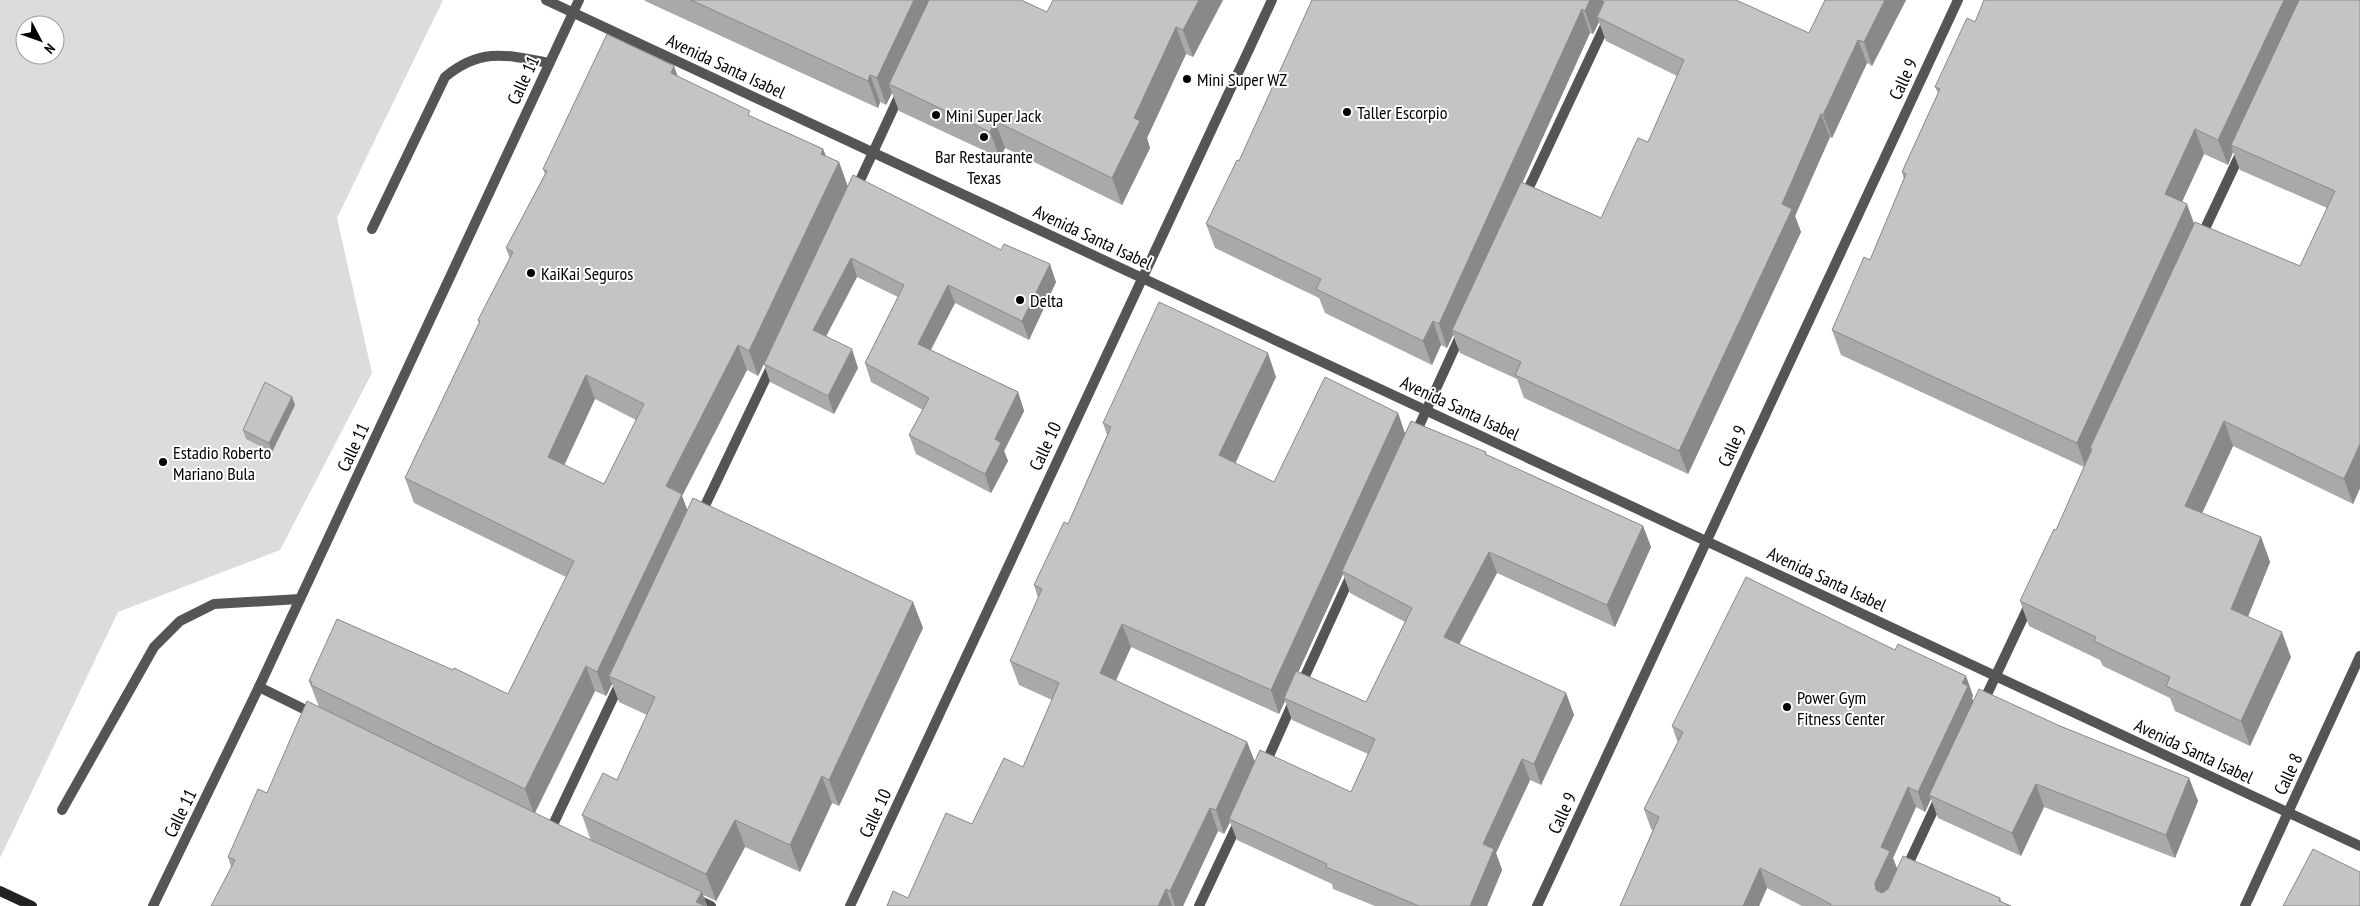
<svg xmlns="http://www.w3.org/2000/svg" width="2360" height="906" viewBox="0 0 2360 906" font-family="'PT Sans Narrow',sans-serif">
<rect width="100%" height="100%" fill="#fff"/>
<path fill="#dcdcdc" fill-rule="evenodd" d="M 0,0 L 443,0 L 337,218 L 372,373 L 280,550 L 118,612 L 0,858 ZM 25,25 L 55,25 L 55,55 L 25,55 Z"/>
<g fill="none" stroke-linecap="round" stroke-linejoin="round">
<g stroke="#555" stroke-width="10">
<path d="M 856,189 L 901,92"/>
<path d="M 1525,196 L 1617,0"/>
<path d="M 372,229 L 445,77 C 481,47 507,55 549,63"/>
<path d="M 2201,237 L 2242,150"/>
<path d="M 1414,437 L 1462,332"/>
<path d="M 701,514 L 773,363"/>
<path d="M 1300,687 L 1352,573"/>
<path d="M 1982,705 L 2030,603"/>
<path d="M 1265,765 L 1294,700"/>
<path d="M 62,810 L 154,647 L 180,621 L 214,604 L 300,599"/>
<path d="M 551,829 L 621,681"/>
<path d="M 1905,871 L 1940,796"/>
<path d="M 1199,906 L 1239,821"/>
</g>
<g stroke="#555" stroke-width="10">
<path d="M 546,0 L 2360,846"/>
<path d="M 259,687 L 314,714"/>
<path d="M 694,898 L 711,906"/>
<path d="M 153,906 L 259,687 L 579,0"/>
<path d="M 850,906 L 1272,0"/>
<path d="M 1537,906 L 1958,0"/>
<path d="M 2245,906 L 2360,656"/>
</g>
<path stroke="#222" stroke-width="10" d="M 0,891 L 32,906"/>
</g>
<g fill="#a9a9a9" fill-rule="evenodd">
<path d="M 645,0 L 1021,0 L 1047,12 L 1223,0 L 1193,57 L 1186,54 L 1147,138 L 1150,148 L 1122,205 L 1005,148 L 1000,158 L 899,111 L 892,93 L 886,105 L 880,102 L 878,108 L 645,1 Z"/>
<path d="M 1312,0 L 1603,0 L 1604,3 L 1809,33 L 1825,0 L 1906,0 L 1872,66 L 1867,63 L 1832,138 L 1830,137 L 1795,216 L 1801,232 L 1688,474 L 1524,398 L 1517,379 L 1460,353 L 1453,335 L 1447,348 L 1441,345 L 1432,365 L 1325,313 L 1319,298 L 1215,248 L 1206,224 L 1239,161 ZM 1599,22 L 1606,41 L 1677,76 L 1648,142 L 1601,218 L 1522,182 L 1590,33 L 1593,34 Z"/>
<path d="M 2360,0 L 2360,488 L 2353,504 L 2233,446 L 2202,513 L 2261,537 L 2270,562 L 2248,616 L 2291,657 L 2250,746 L 2175,711 L 2170,698 L 2103,666 L 2100,660 L 2029,626 L 2020,601 L 2056,530 L 2084,467 L 1841,355 L 1832,330 L 1870,260 L 1904,179 L 1902,172 L 1938,93 L 1935,87 L 1975,22 ZM 2233,152 L 2240,170 L 2327,208 L 2300,266 L 2194,224 L 2182,202 L 2204,154 L 2228,165 Z"/>
<path d="M 678,77 L 752,117 L 823,149 L 826,156 L 839,162 L 848,187 L 1056,282 L 1029,340 L 955,303 L 931,350 L 1018,392 L 1024,411 L 1004,451 L 1008,461 L 991,493 L 916,454 L 909,435 L 923,410 L 871,382 L 865,363 L 898,297 L 857,277 L 826,336 L 858,368 L 834,414 L 770,382 L 764,364 L 758,376 L 747,370 L 682,496 L 687,510 L 913,602 L 923,628 L 839,806 L 832,803 L 800,872 L 745,847 L 716,901 L 703,895 L 707,906 L 231,867 L 228,857 L 267,793 L 319,707 L 309,681 L 508,694 L 566,577 L 414,503 L 405,478 L 479,323 L 478,320 L 510,259 L 506,248 L 545,174 L 543,169 ZM 595,399 L 636,420 L 604,484 L 564,465 ZM 612,684 L 619,702 L 647,715 L 617,780 L 582,815 L 591,841 L 535,813 L 595,691 L 606,696 Z"/>
<path d="M 1276,377 L 1235,463 L 1274,482 L 1398,413 L 1405,433 L 1486,452 L 1487,455 L 1643,526 L 1651,547 L 1615,627 L 1497,573 L 1459,644 L 1566,693 L 1574,715 L 1541,785 L 1530,780 L 1496,853 L 1502,870 L 1487,906 L 1375,906 L 1333,889 L 1332,884 L 1237,840 L 1230,822 L 1224,834 L 1218,831 L 1183,906 L 887,906 L 908,898 L 972,824 L 1023,767 L 1052,700 L 1019,685 L 1010,661 L 1038,598 L 1034,585 L 1068,524 L 1107,435 L 1103,423 ZM 1343,574 L 1350,593 L 1405,622 L 1366,702 L 1298,672 ZM 1131,647 L 1279,714 L 1285,701 L 1292,720 L 1368,754 L 1351,792 L 1255,762 L 1247,742 L 1116,681 Z"/>
<path d="M 292,397 L 295,405 L 272,452 L 246,439 L 243,430 Z"/>
<path d="M 1895,650 L 1966,676 L 1973,696 L 1972,698 L 1973,701 L 2060,726 L 2189,778 L 2198,801 L 2175,858 L 2044,807 L 2021,856 L 1938,818 L 1931,799 L 1925,812 L 1916,807 L 1893,858 L 1897,869 L 2000,898 L 2002,902 L 2011,906 L 1802,906 L 1767,888 L 1759,906 L 1620,906 L 1653,830 L 1651,829 L 1644,809 L 1678,743 L 1672,726 Z"/>
</g>
<g fill="#898989">
<path d="M 914,0 L 936,0 L 889,84 L 892,93 L 886,105 L 877,78 Z"/>
<path d="M 1199,0 L 1223,0 L 1193,57 L 1183,30 Z"/>
<path d="M 1590,0 L 1603,0 L 1606,7 L 1597,17 L 1599,22 L 1593,34 L 1585,11 Z"/>
<path d="M 1885,0 L 1906,0 L 1872,66 L 1864,42 Z"/>
<path d="M 2284,0 L 2304,0 L 2231,145 L 2233,152 L 2228,165 L 2218,140 Z"/>
<path d="M 1582,9 L 1590,33 L 1455,332 L 1452,330 L 1453,335 L 1447,348 L 1439,324 Z"/>
<path d="M 1176,27 L 1186,54 L 1147,138 L 1150,148 L 1122,205 L 1112,178 L 1134,118 Z"/>
<path d="M 1858,40 L 1867,63 L 1832,138 L 1823,115 Z"/>
<path d="M 674,66 L 683,91 L 671,73 Z"/>
<path d="M 870,75 L 880,102 L 878,108 L 868,81 Z"/>
<path d="M 1821,114 L 1830,137 L 1795,216 L 1801,232 L 1688,474 L 1679,451 L 1782,204 Z"/>
<path d="M 995,121 L 1005,148 L 1000,158 L 990,132 Z"/>
<path d="M 2195,129 L 2204,154 L 2174,219 L 2165,194 Z"/>
<path d="M 823,149 L 832,174 L 821,154 Z"/>
<path d="M 839,162 L 848,187 L 758,376 L 749,351 Z"/>
<path d="M 2187,204 L 2196,229 L 2090,448 L 2092,455 L 2086,468 L 2077,443 Z"/>
<path d="M 851,258 L 857,277 L 820,348 L 813,330 Z"/>
<path d="M 1050,264 L 1056,282 L 1029,340 L 1022,321 Z"/>
<path d="M 948,285 L 955,303 L 924,362 L 918,344 Z"/>
<path d="M 1433,321 L 1441,345 L 1432,365 L 1423,341 Z"/>
<path d="M 738,345 L 747,370 L 682,496 L 691,519 L 609,676 L 612,684 L 606,696 L 597,672 L 666,486 Z"/>
<path d="M 852,349 L 858,368 L 834,414 L 828,396 Z"/>
<path d="M 1268,353 L 1276,377 L 1228,479 L 1219,455 Z"/>
<path d="M 586,375 L 595,399 L 557,481 L 548,457 Z"/>
<path d="M 1018,392 L 1024,411 L 1004,451 L 1008,461 L 991,493 L 985,474 L 995,439 Z"/>
<path d="M 292,397 L 295,405 L 272,452 L 269,443 Z"/>
<path d="M 1398,413 L 1406,437 L 1342,571 L 1343,574 L 1286,699 L 1284,698 L 1285,701 L 1279,714 L 1271,690 Z"/>
<path d="M 2224,421 L 2233,446 L 2194,531 L 2185,506 Z"/>
<path d="M 2360,444 L 2360,488 L 2353,504 L 2344,479 Z"/>
<path d="M 1643,526 L 1651,547 L 1615,627 L 1607,605 Z"/>
<path d="M 2261,537 L 2270,562 L 2241,634 L 2231,609 Z"/>
<path d="M 1489,552 L 1497,573 L 1452,658 L 1444,637 Z"/>
<path d="M 913,602 L 923,628 L 839,806 L 829,780 Z"/>
<path d="M 1122,624 L 1131,647 L 1108,697 L 1100,673 Z"/>
<path d="M 2282,632 L 2291,657 L 2250,746 L 2241,721 Z"/>
<path d="M 586,666 L 595,691 L 534,814 L 525,789 Z"/>
<path d="M 1966,676 L 1973,696 L 1972,698 L 1975,706 L 1929,795 L 1931,799 L 1925,812 L 1918,792 Z"/>
<path d="M 1566,693 L 1574,715 L 1541,785 L 1534,764 Z"/>
<path d="M 1247,742 L 1256,765 L 1229,819 L 1230,822 L 1224,834 L 1216,810 Z"/>
<path d="M 1522,759 L 1530,780 L 1496,853 L 1502,870 L 1487,906 L 1470,906 L 1483,844 Z"/>
<path d="M 822,776 L 832,803 L 800,872 L 790,845 Z"/>
<path d="M 2189,778 L 2198,801 L 2175,858 L 2166,835 Z"/>
<path d="M 2036,784 L 2044,807 L 2021,856 L 2012,833 Z"/>
<path d="M 1908,787 L 1916,807 L 1893,858 L 1898,871 L 1883,903 L 1876,890 L 1875,883 L 1881,847 Z"/>
<path d="M 1210,808 L 1218,831 L 1183,906 L 1175,906 L 1170,891 Z"/>
<path d="M 735,820 L 745,847 L 716,901 L 706,874 Z"/>
<path d="M 1760,868 L 1767,888 L 1759,906 L 1743,906 Z"/>
<path d="M 1166,889 L 1172,906 L 1158,906 Z"/>
<path d="M 702,892 L 707,906 L 697,906 L 696,902 Z"/>
</g>
<g fill="#c4c4c4" stroke="#898989" fill-rule="evenodd">
<path d="M 691,0 L 914,0 L 877,78 L 870,75 L 868,81 Z"/>
<path d="M 929,0 L 1021,0 L 1047,12 L 1053,0 L 1199,0 L 1183,30 L 1176,27 L 1134,118 L 1140,121 L 1112,178 L 995,121 L 990,132 L 889,84 Z"/>
<path d="M 1312,0 L 1590,0 L 1585,11 L 1582,9 L 1439,324 L 1433,321 L 1423,341 L 1316,289 L 1321,279 L 1206,224 L 1237,160 L 1239,161 Z"/>
<path d="M 1605,0 L 1736,0 L 1809,33 L 1825,0 L 1885,0 L 1864,42 L 1858,40 L 1823,115 L 1821,114 L 1782,204 L 1792,209 L 1679,451 L 1515,375 L 1521,362 L 1452,330 L 1521,182 L 1601,218 L 1638,138 L 1648,142 L 1684,60 L 1597,17 Z"/>
<path d="M 1984,0 L 2284,0 L 2218,140 L 2195,129 L 2165,194 L 2187,204 L 2077,443 L 1832,330 L 1864,257 L 1870,260 L 1906,174 L 1902,172 L 1940,89 L 1935,87 L 1967,18 L 1975,22 Z"/>
<path d="M 2299,0 L 2360,0 L 2360,444 L 2344,479 L 2224,421 L 2185,506 L 2261,537 L 2231,609 L 2282,632 L 2241,721 L 2166,686 L 2170,677 L 2094,641 L 2096,637 L 2020,601 L 2054,529 L 2056,530 L 2092,449 L 2090,448 L 2195,222 L 2300,266 L 2335,191 L 2231,145 Z"/>
<path d="M 607,34 L 674,66 L 671,73 L 750,111 L 748,115 L 823,149 L 821,154 L 839,162 L 749,351 L 738,345 L 666,486 L 682,494 L 597,672 L 586,666 L 525,789 L 311,685 L 312,682 L 309,681 L 337,619 L 453,670 L 454,668 L 508,694 L 574,561 L 405,478 L 480,321 L 478,320 L 513,252 L 506,248 L 547,171 L 543,169 ZM 586,375 L 644,404 L 604,484 L 548,457 Z"/>
<path d="M 853,175 L 1001,250 L 1004,244 L 1050,264 L 1022,321 L 948,285 L 918,344 L 1018,392 L 995,439 L 1001,443 L 985,474 L 909,435 L 929,398 L 865,363 L 904,285 L 851,258 L 813,330 L 852,349 L 828,396 L 764,364 Z"/>
<path d="M 1159,302 L 1268,353 L 1219,455 L 1274,482 L 1325,377 L 1398,413 L 1271,690 L 1122,624 L 1100,673 L 1247,742 L 1216,810 L 1210,808 L 1170,891 L 1166,889 L 1158,906 L 887,906 L 893,891 L 908,898 L 946,813 L 972,824 L 1004,758 L 1023,767 L 1059,683 L 1010,661 L 1042,589 L 1034,585 L 1064,522 L 1068,524 L 1111,427 L 1103,423 Z"/>
<path d="M 265,382 L 292,397 L 269,443 L 243,430 Z"/>
<path d="M 1411,421 L 1486,452 L 1485,454 L 1643,526 L 1607,605 L 1489,552 L 1444,637 L 1566,693 L 1534,764 L 1522,759 L 1483,844 L 1494,849 L 1470,906 L 1419,906 L 1326,867 L 1327,864 L 1229,819 L 1260,750 L 1351,792 L 1375,739 L 1284,698 L 1296,671 L 1366,702 L 1412,608 L 1342,571 Z"/>
<path d="M 693,498 L 913,602 L 829,780 L 822,776 L 790,845 L 735,820 L 706,874 L 582,815 L 603,773 L 617,780 L 655,697 L 609,676 Z"/>
<path d="M 1746,577 L 1895,650 L 1898,644 L 1966,676 L 1962,683 L 1968,686 L 1918,792 L 1908,787 L 1881,847 L 1890,851 L 1875,883 L 1876,890 L 1882,893 L 1888,889 L 1903,856 L 2000,898 L 1999,901 L 2011,906 L 1830,906 L 1831,904 L 1760,868 L 1743,906 L 1620,906 L 1659,817 L 1644,809 L 1683,732 L 1672,726 Z"/>
<path d="M 1979,689 L 2060,726 L 2189,778 L 2166,835 L 2036,784 L 2012,833 L 1929,795 Z"/>
<path d="M 307,701 L 578,834 L 702,892 L 696,902 L 705,906 L 211,906 L 235,860 L 228,857 L 258,789 L 267,793 Z"/>
<path d="M 2313,849 L 2360,872 L 2360,906 L 2283,906 Z"/>
</g>
<g fill="#000" stroke="#fff" stroke-width="2">
<circle cx="1187" cy="79" r="5"/>
<circle cx="1347" cy="112" r="5"/>
<circle cx="936" cy="115" r="5"/>
<circle cx="984" cy="137" r="5"/>
<circle cx="531" cy="273" r="5"/>
<circle cx="1020" cy="300" r="5"/>
<circle cx="163" cy="462" r="5"/>
<circle cx="1787" cy="707" r="5"/>
</g>
<g text-anchor="middle" dominant-baseline="central" stroke-width="4" stroke-linejoin="round" paint-order="stroke">
<g font-size="18" fill="#000" stroke="#fff">
<text transform="translate(726 66) rotate(25)">Avenida Santa Isabel</text>
<text transform="translate(1903 79) rotate(-65)">Calle 9</text>
<text transform="translate(523 80) rotate(-65)">Calle 11</text>
<text transform="translate(1093 237) rotate(25)">Avenida Santa Isabel</text>
<text transform="translate(1460 408) rotate(25)">Avenida Santa Isabel</text>
<text transform="translate(1045 446) rotate(-65)">Calle 10</text>
<text transform="translate(1732 446) rotate(-65)">Calle 9</text>
<text transform="translate(353 447) rotate(-65)">Calle 11</text>
<text transform="translate(1827 579) rotate(25)">Avenida Santa Isabel</text>
<text transform="translate(2194 751) rotate(25)">Avenida Santa Isabel</text>
<text transform="translate(2288 774) rotate(-65)">Calle 8</text>
<text transform="translate(180 813) rotate(-64)">Calle 11</text>
<text transform="translate(875 813) rotate(-65)">Calle 10</text>
<text transform="translate(1562 813) rotate(-65)">Calle 9</text>
</g>
<g font-size="18" fill="#000" stroke="#fff" text-anchor="start">
<text x="1197" y="79">Mini Super WZ</text>
<text x="1357" y="112">Taller Escorpio</text>
<text x="946" y="115">Mini Super Jack</text>
<text x="984" y="156" text-anchor="middle">Bar Restaurante<tspan x="984" dy="21">Texas</tspan></text>
<text x="541" y="273">KaiKai Seguros</text>
<text x="1030" y="300">Delta</text>
<text x="173" y="452">Estadio Roberto<tspan x="173" dy="21">Mariano Bula</tspan></text>
<text x="1797" y="697">Power Gym<tspan x="1797" dy="21">Fitness Center</tspan></text>
</g>
</g>
<g transform="translate(40 40) rotate(131)"><circle r="24" fill="#ffffff" stroke="#999999"/>
<path d="M0-4L9 19L0 12L-9 19Z" fill="#000000"/>
<text y="-8" font-size="14" font-weight="bold" text-anchor="middle" fill="#000000">N</text>
</g>
</svg>
